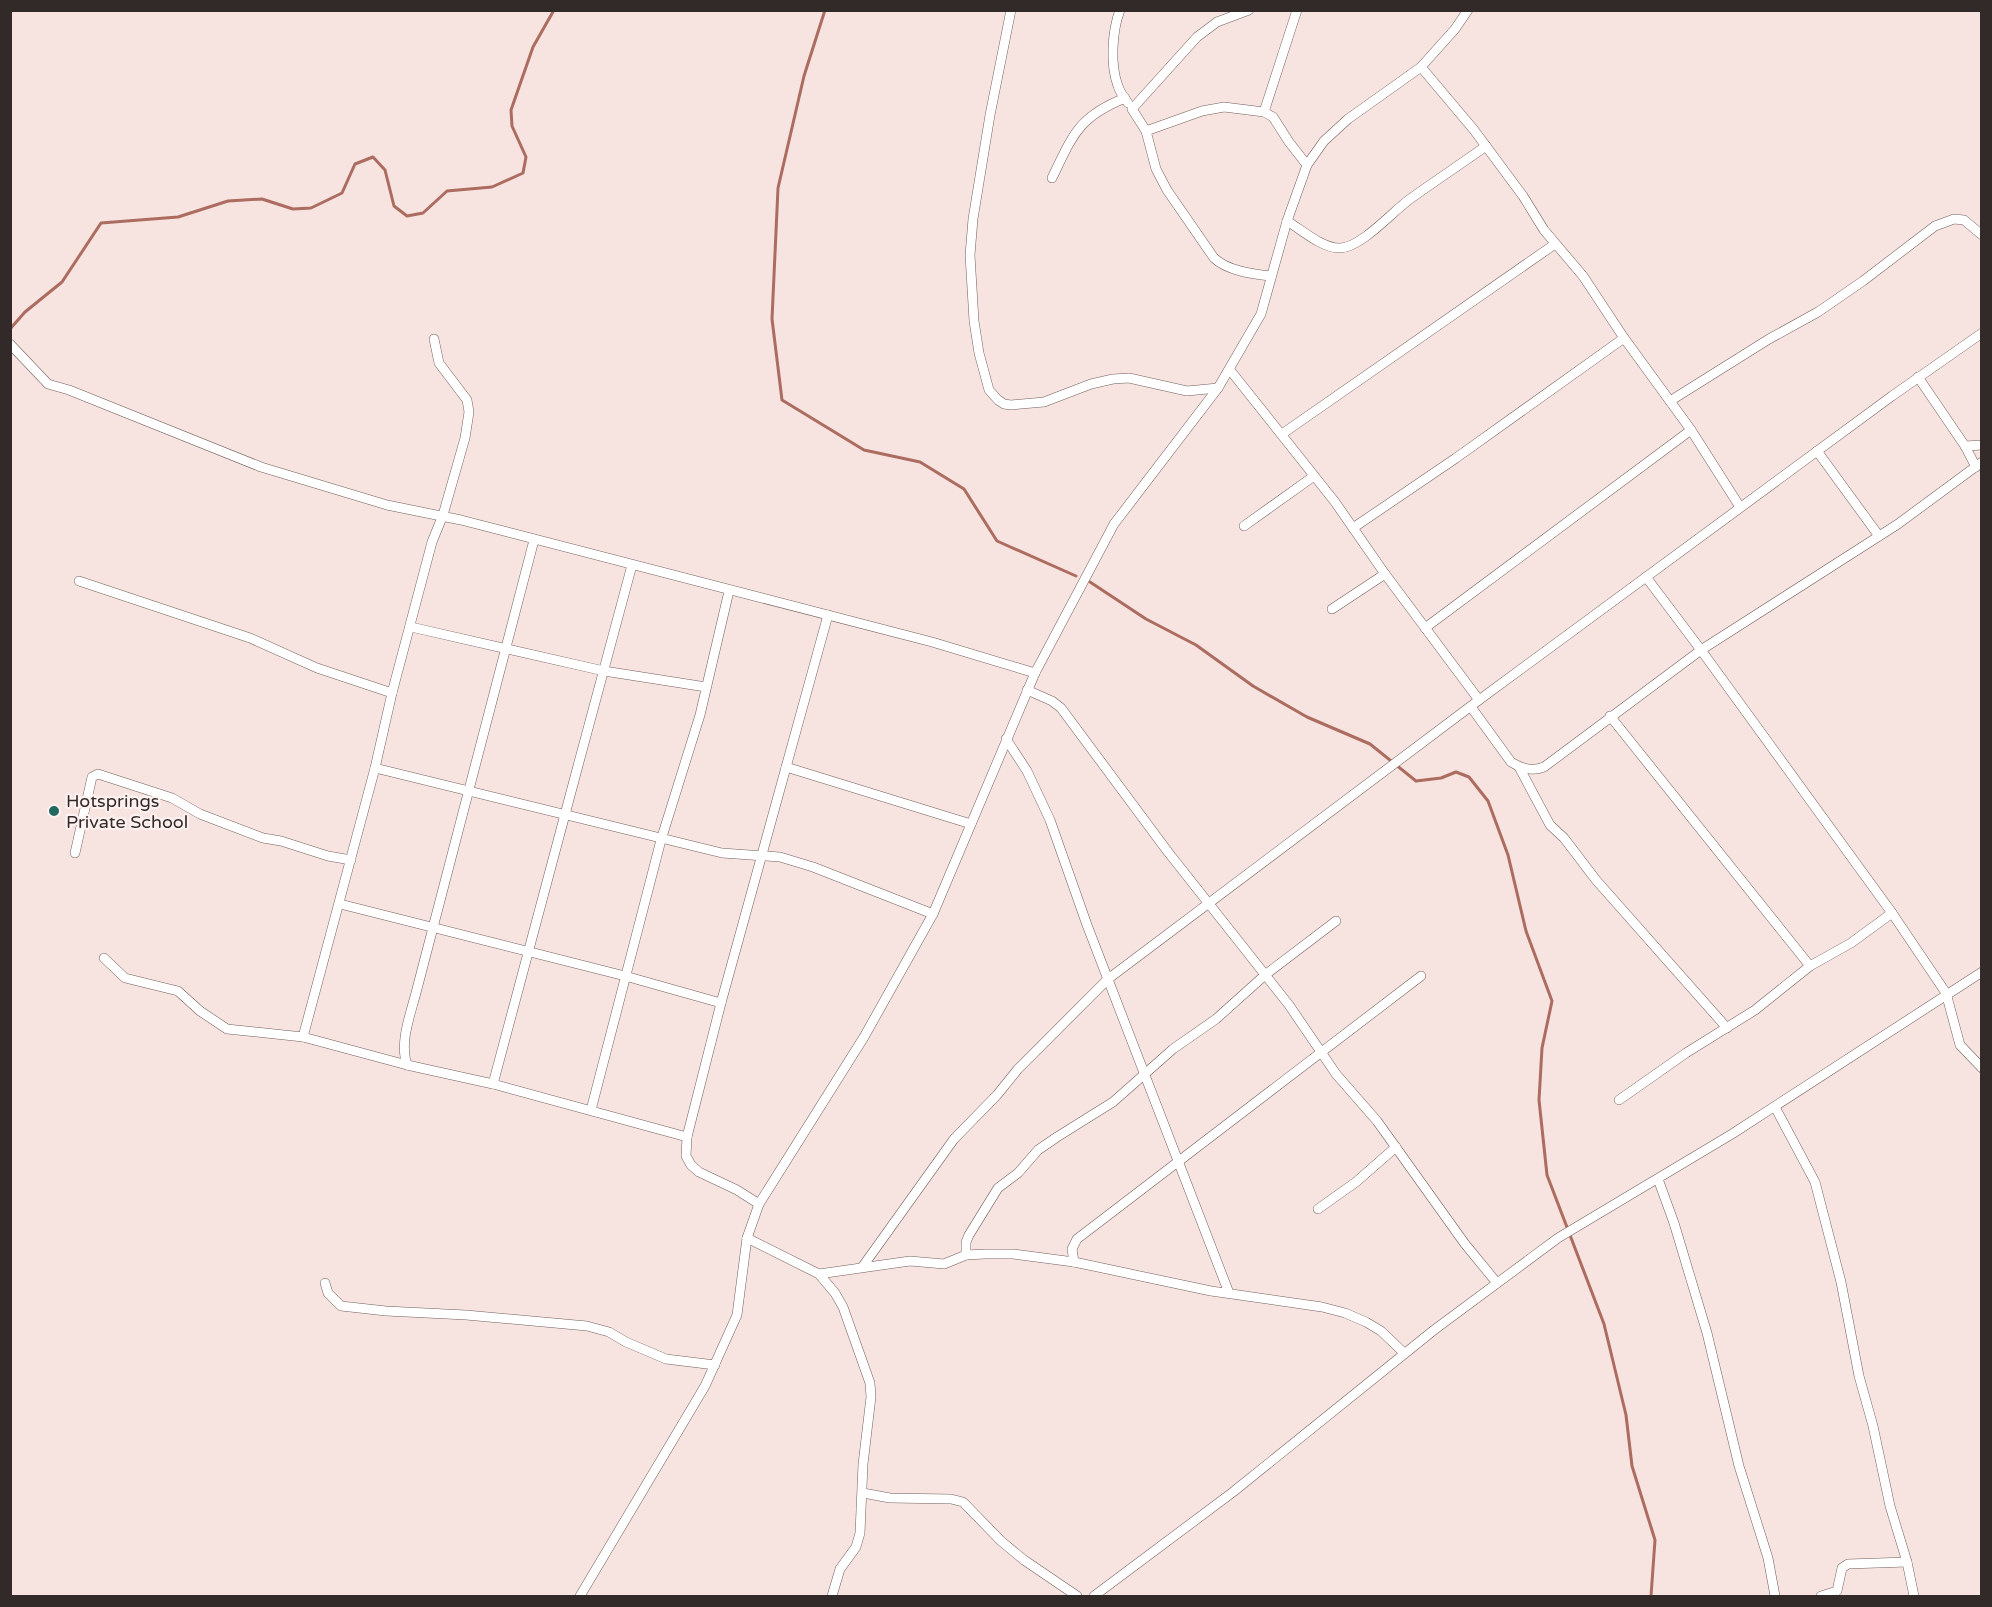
<svg xmlns="http://www.w3.org/2000/svg" width="1992" height="1607" viewBox="0 0 1992 1607" font-family="'Varela Round',sans-serif">
<rect width="100%" height="100%" fill="#f7e3df"/>
<g fill="none" stroke-linecap="round" stroke-linejoin="round">
<g stroke="#ac6c60" stroke-width="3">
<path d="M 825,10 L 804,76 L 778,188 L 772,319 L 782,400 L 864,450 L 920,462 L 964,489 L 997,541 L 1076,576"/>
<path d="M 10,329 L 25,312 L 62,282 L 101,223 L 178,217 L 228,201 L 262,199 L 293,209 L 311,208 L 342,193 L 355,164 L 373,157 L 385,170 L 394,206 L 407,216 L 423,213 L 447,191 L 492,187 L 523,173 L 526,157 L 512,126 L 511,110 L 533,47 L 554,10"/>
<path d="M 1090,582 L 1146,619 L 1196,645 L 1253,686 L 1307,717 L 1370,744 L 1416,781 L 1441,778 L 1456,772 L 1469,777 L 1488,801 L 1508,855 L 1526,931 L 1552,1001 L 1542,1048 L 1539,1100 L 1547,1175 L 1604,1324 L 1626,1415 L 1632,1466 L 1655,1540 L 1651,1596"/>
</g>
<g stroke="#72605d" stroke-width="10">
<g id="minor">
<path d="M 1011,10 L 990,115 L 973,219 L 970,255 L 974,321 L 979,353 L 989,390 L 998,400 L 1004,404 L 1011,405 L 1044,402 L 1091,384 L 1113,379 L 1129,378 L 1187,391 L 1218,388"/>
<path d="M 1120,10 C 1112,31 1110,65 1118,86 C 1120,92 1124,98 1128,103"/>
<path d="M 1249,10 L 1217,22 L 1197,37 L 1132,109 L 1146,131 L 1156,169 L 1167,190 L 1214,258 C 1228,271 1252,274 1271,276"/>
<path d="M 1421,67 L 1474,130 L 1523,196 L 1544,230 L 1583,276 L 1624,338 L 1691,430 L 1740,507"/>
<path d="M 1264,112 L 1297,10"/>
<path d="M 1146,131 L 1202,111 L 1224,107 L 1264,112 L 1273,117 L 1289,142 L 1307,165"/>
<path d="M 1052,178 C 1073,135 1078,117 1125,98"/>
<path d="M 1287,221 C 1302,230 1322,248 1339,248 C 1360,249 1393,211 1410,199 C 1435,181 1461,164 1486,146"/>
<path d="M 434,339 L 439,363 L 467,400 L 469,412 L 465,438 L 443,515 L 432,542 L 392,693 L 375,768 L 303,1037 L 407,1065 L 493,1084 L 687,1137 L 686,1156 L 691,1165 L 699,1172 L 737,1190 L 759,1204"/>
<path d="M 10,344 L 48,384 L 69,390 L 261,467 L 387,505 L 461,520 L 932,642 L 1035,673"/>
<path d="M 1230,370 L 1335,502 L 1385,574 L 1479,700 L 1892,396 L 1982,333"/>
<path d="M 1918,377 L 1965,446 L 1976,467"/>
<path d="M 1670,401 L 1769,339 L 1818,312 L 1863,281 L 1935,226 L 1954,219 L 1964,220 L 1982,235"/>
<path d="M 1282,434 L 1555,244"/>
<path d="M 1965,446 L 1982,445"/>
<path d="M 1817,451 L 1879,536"/>
<path d="M 1244,526 L 1314,476"/>
<path d="M 1353,528 L 1456,458 L 1624,338"/>
<path d="M 1646,577 L 1701,650 L 1892,913 L 1946,993 L 1960,1045 L 1982,1068"/>
<path d="M 79,581 L 250,638 L 317,668 L 392,693"/>
<path d="M 1332,609 L 1385,574"/>
<path d="M 411,627 L 604,671 L 706,687"/>
<path d="M 1425,628 L 1691,430"/>
<path d="M 1027,690 L 1052,701 L 1061,708 L 1168,852 L 1289,1005 L 1336,1074 L 1377,1121 L 1465,1244 L 1497,1283"/>
<path d="M 1471,707 L 1511,762 C 1521,768 1531,772 1544,767 L 1701,650 L 1898,524 L 1982,462"/>
<path d="M 1610,716 L 1810,966"/>
<path d="M 1006,739 L 1027,771 L 1050,820 L 1087,925 L 1229,1293"/>
<path d="M 786,767 L 971,824"/>
<path d="M 1519,767 L 1550,825 L 1564,838 L 1596,880 L 1727,1028"/>
<path d="M 375,768 L 722,853 L 780,857 L 813,867 L 933,914"/>
<path d="M 75,853 L 92,777 L 98,774 L 172,798 L 200,814 L 263,838 L 281,841 L 328,856 L 351,860"/>
<path d="M 340,904 L 625,976 L 721,1003"/>
<path d="M 104,958 L 125,978 L 178,991 L 200,1011 L 227,1029 L 303,1037"/>
<path d="M 407,1065 C 399,1042 411,1013 417,989 L 534,540"/>
<path d="M 493,1084 C 538,911 586,738 632,565"/>
<path d="M 1619,1100 L 1686,1053 L 1755,1010 L 1810,966 L 1851,943 L 1892,913"/>
<path d="M 1775,1107 L 1815,1182 L 1841,1282 L 1859,1376 L 1873,1426 L 1890,1506 L 1907,1562 L 1914,1596"/>
<path d="M 591,1110 L 661,840 L 700,715 L 729,591"/>
<path d="M 687,1137 L 721,1003 L 828,615"/>
<path d="M 1658,1179 L 1674,1223 L 1707,1333 L 1739,1466 L 1768,1558 L 1775,1596"/>
<path d="M 1318,1209 L 1356,1182 L 1396,1147"/>
<path d="M 747,1238 L 819,1274 L 910,1261 L 944,1264 L 966,1255 L 985,1254 L 1013,1254 L 1074,1262 L 1211,1291 L 1322,1307 L 1345,1313 L 1366,1322 L 1381,1331 L 1404,1353"/>
<path d="M 966,1255 L 966,1242 L 969,1235 L 998,1188 L 1018,1173 L 1038,1150 L 1057,1137 L 1113,1102 L 1173,1049 L 1216,1019 L 1265,975 L 1336,921"/>
<path d="M 1074,1262 L 1072,1249 L 1077,1239 L 1421,976"/>
<path d="M 863,1266 L 954,1139 L 997,1095 L 1018,1069 L 1108,979 L 1479,700"/>
<path d="M 819,1274 L 835,1293 L 843,1307 L 870,1383 L 871,1397 L 863,1464 L 860,1533 L 856,1547 L 840,1569 L 832,1596"/>
<path d="M 325,1283 L 328,1293 L 341,1306 L 386,1311 L 466,1315 L 587,1326 L 609,1332 L 626,1342 L 666,1359 L 715,1365"/>
<path d="M 863,1493 L 890,1498 L 951,1499 L 963,1502 L 1001,1541 L 1024,1560 L 1077,1596"/>
<path d="M 580,1596 L 705,1386 L 737,1315 L 747,1238 L 759,1204 L 864,1037 L 933,914 L 1035,673 L 1114,524 L 1218,388 L 1261,314 L 1287,221 L 1307,165 L 1324,141 L 1348,119 L 1421,67 L 1455,29 L 1468,10"/>
<path d="M 1094,1596 L 1233,1492 L 1434,1330 L 1558,1238 L 1732,1134 L 1982,972"/>
<path d="M 1821,1596 L 1837,1591 L 1842,1568 L 1848,1564 L 1907,1562"/>
</g>
</g>
<use href="#minor" stroke="#fff" stroke-width="9"/>
</g>
<circle fill="#21695e" stroke="#fef2f0" stroke-width="2" cx="54" cy="811" r="6"/>
<g text-anchor="middle" dominant-baseline="central" stroke-width="4.5" stroke-linejoin="round" paint-order="stroke">
<g font-size="18" fill="#322a29" stroke="#fef2f0" text-anchor="start">
<text x="66" y="801">Hotsprings<tspan x="66" dy="21">Private School</tspan></text>
</g>
</g>
<rect width="1992" height="1607" fill="none" stroke="#322a29" stroke-width="24"/>
</svg>
